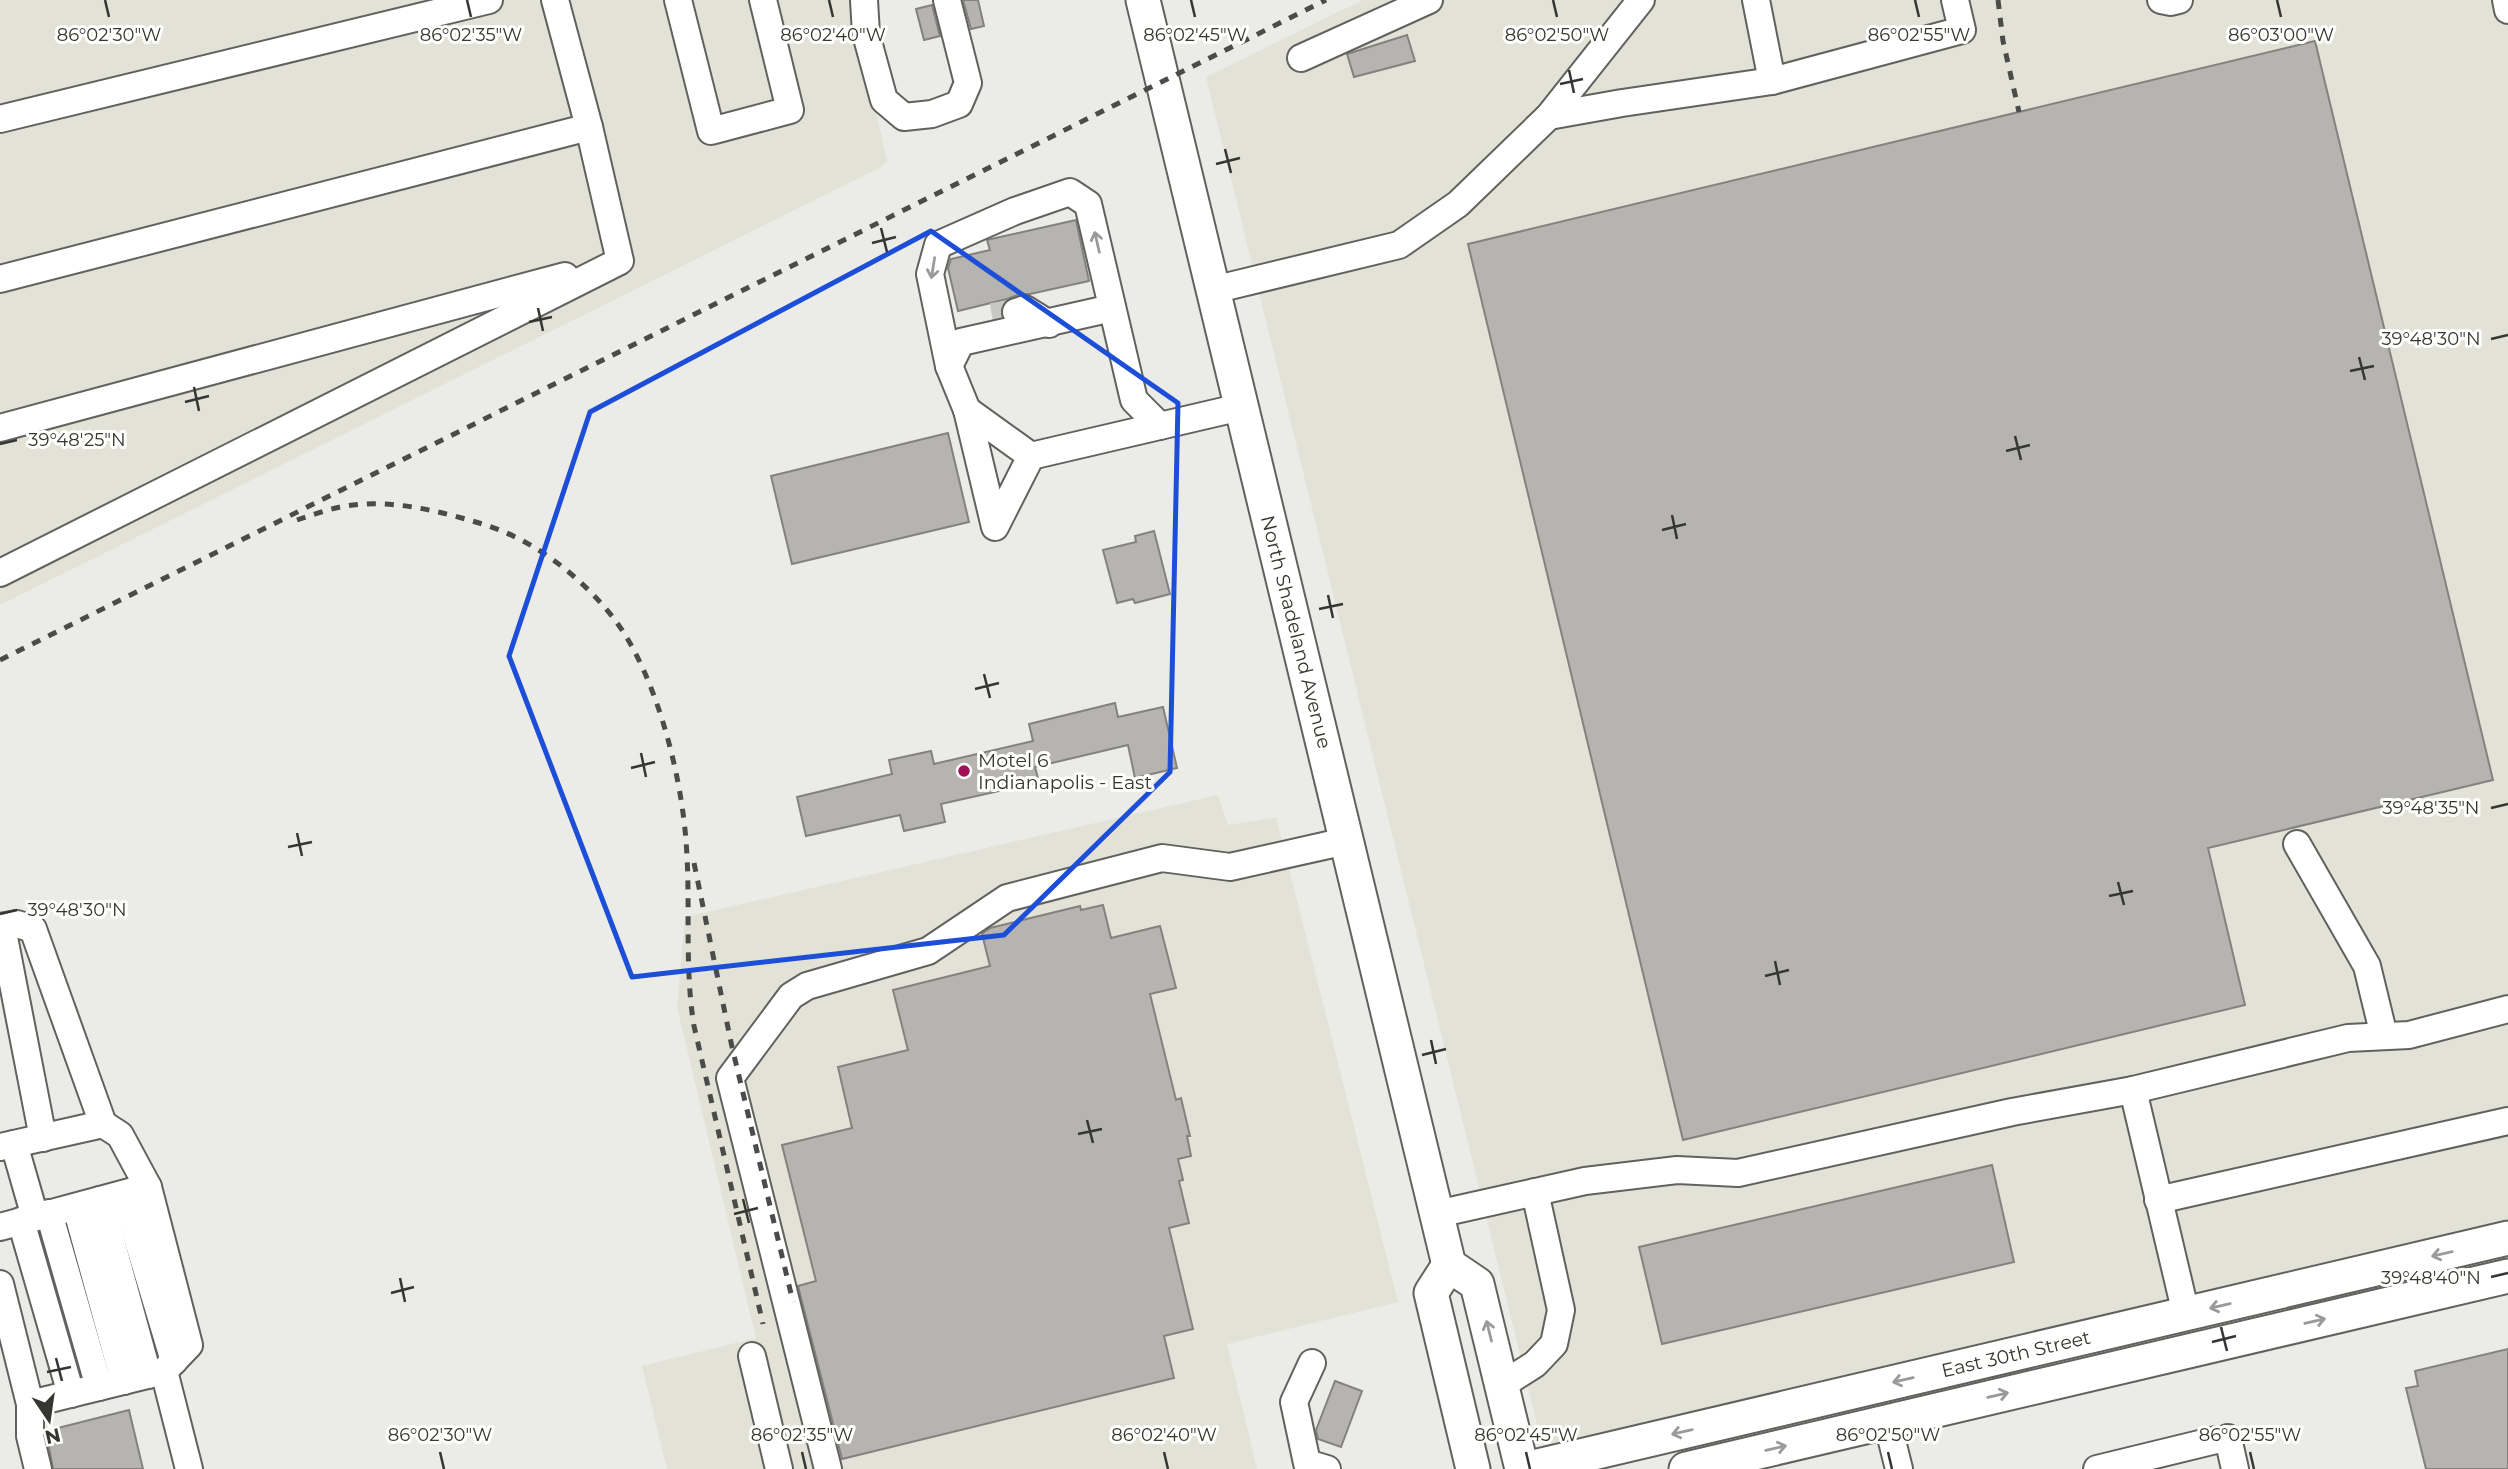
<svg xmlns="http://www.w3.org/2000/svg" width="2508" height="1469" viewBox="0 0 2508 1469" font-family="Montserrat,sans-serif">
<rect width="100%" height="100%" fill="#ebebe7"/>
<g fill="#e2e2d6">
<path d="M 0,0 L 852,0 L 887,162 L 879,168 L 0,605 Z"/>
<path d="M 1363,0 L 2508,0 L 2508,1221 L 1544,1452 L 1206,77 Z"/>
<path d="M 1218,795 L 1228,825 L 1276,817 L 1398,1302 L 1227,1344 L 1257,1469 L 667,1469 L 642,1366 L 756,1338 L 677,1007 L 685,917 Z"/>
</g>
<g fill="#b6b4b0" stroke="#84827f" stroke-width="2">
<path d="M 963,0 L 978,0 L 984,26 L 971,29 Z"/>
<path d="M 932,5 L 940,36 L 924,40 L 916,9 Z"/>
<path d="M 1407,35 L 1415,61 L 1354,77 L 1347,54 Z"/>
<path d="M 2315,41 L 2493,780 L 2208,848 L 2245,1005 L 1683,1140 L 1468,244 Z"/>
<path d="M 1076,220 L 1089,281 L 1030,294 L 1020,294 L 1007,299 L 958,311 L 948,268 L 951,259 L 990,250 L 987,240 L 991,239 Z"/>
<path d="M 948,433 L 969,522 L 792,564 L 771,476 Z"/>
<path d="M 1154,531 L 1170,594 L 1135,603 L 1133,599 L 1117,603 L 1103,550 L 1136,542 L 1135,536 Z"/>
<path d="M 1115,703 L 1118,717 L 1163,707 L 1177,768 L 1135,778 L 1128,745 L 1035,767 L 1039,782 L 941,804 L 945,822 L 904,831 L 900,815 L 806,836 L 797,797 L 892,774 L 889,760 L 931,751 L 934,764 L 1033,741 L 1029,724 Z"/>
<path d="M 1103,905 L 1111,938 L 1160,926 L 1176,988 L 1150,994 L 1176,1100 L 1181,1098 L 1190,1136 L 1187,1136 L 1191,1156 L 1178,1159 L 1183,1180 L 1179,1181 L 1189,1223 L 1169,1228 L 1193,1329 L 1164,1336 L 1174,1378 L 842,1459 L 798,1286 L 816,1281 L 782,1145 L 852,1128 L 838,1067 L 908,1050 L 893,990 L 990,966 L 982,934 L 990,928 L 1080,906 L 1081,910 Z"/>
<path d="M 1992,1165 L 2014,1262 L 1662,1344 L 1639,1247 Z"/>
<path d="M 2508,1349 L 2508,1469 L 2426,1469 L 2406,1388 L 2418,1386 L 2415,1371 Z"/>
<path d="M 1335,1381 L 1362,1391 L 1341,1447 L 1318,1439 L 1316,1430 Z"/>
<path d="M 129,1410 L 143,1469 L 53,1469 L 46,1431 Z"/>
</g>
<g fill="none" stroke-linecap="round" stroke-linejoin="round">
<path stroke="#c7c7c3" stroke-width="26" stroke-dasharray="26 13" stroke-linecap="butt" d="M 992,316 L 1016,312"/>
<g stroke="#61625e" stroke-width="30">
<g id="minor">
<path d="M 678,0 L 711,131 L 790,110 L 763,0"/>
<path d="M 864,0 L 866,34 L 884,100 L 904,117 L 932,114 L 959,104 L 968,83 L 947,0"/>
<path d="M 2161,0 L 2171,2 L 2179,0"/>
<path d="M 2506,0 L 2508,10"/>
<path d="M 1301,58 L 1429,0"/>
<path d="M 1772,81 L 1962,30 L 1955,0"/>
<path d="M 1549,116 L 1622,103 L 1772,81 L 1756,0"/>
<path d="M 0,119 L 489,0"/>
<path d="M 0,279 L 589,127"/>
<path d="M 1213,290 L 1399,245 L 1458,204 L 1549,116 L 1641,0"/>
<path d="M 1016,312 L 1025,309 L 1049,324"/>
<path d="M 949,366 L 961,342 L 1112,308"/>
<path d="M 967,410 L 949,366 L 930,274 L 938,245 L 1015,211 L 1070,192 L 1088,204 L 1134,400 L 1160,426"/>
<path d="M 0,428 L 565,276"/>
<path d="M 1031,456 L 967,410 L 995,527 L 1031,456 L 1241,407"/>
<path d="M 0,573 L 620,261 L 589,127 L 555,0"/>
<path d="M 2297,844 L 2367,966 L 2384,1036"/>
<path d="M 0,927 L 17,924 L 33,929 L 103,1124"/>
<path d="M 2,927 L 43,1138"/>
<path d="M 2133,1090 L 2186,1314"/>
<path d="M 14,1144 L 35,1217"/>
<path d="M 0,1147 L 103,1124 L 120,1135 L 148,1187"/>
<path d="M 124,1194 L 174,1361"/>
<path d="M 100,1200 L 148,1375"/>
<path d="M 2158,1200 L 2508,1121"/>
<path d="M 76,1207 L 124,1381"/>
<path d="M 49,1213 L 99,1387"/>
<path d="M 1437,1214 L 1585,1181 L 1677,1170 L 1738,1173 L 2012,1112 L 2133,1090 L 2348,1038 L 2409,1035 L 2508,1009"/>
<path d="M 21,1221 L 71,1394"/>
<path d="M 0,1227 L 148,1187 L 189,1345 L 164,1371 L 30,1404 L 0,1284"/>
<path d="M 752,1356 L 779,1469"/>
<path d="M 1312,1363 L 1294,1402 L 1307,1463 L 1327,1469"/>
<path d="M 164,1371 L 189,1469"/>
<path d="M 1502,1385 L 1535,1364 L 1554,1344 L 1561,1310 L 1535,1192"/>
<path d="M 30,1404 L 30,1436 L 38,1469"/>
<path d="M 1887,1421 L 1899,1469"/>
<path d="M 2228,1438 L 2235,1469"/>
<path d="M 828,1469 L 730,1078 L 791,996 L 807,986 L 928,951 L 1007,898 L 1162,858 L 1230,867 L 1346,841"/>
<path d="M 2097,1469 L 2216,1440"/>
</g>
</g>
<g stroke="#61625e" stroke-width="37">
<g id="major">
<path d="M 1143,0 L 1449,1265 L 1477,1284 L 1522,1469"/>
<path d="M 1449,1265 L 1431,1293 L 1473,1469"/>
<path d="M 1525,1469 L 2508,1238"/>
<path d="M 1686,1469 L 2508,1276"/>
</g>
</g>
<use href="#minor" stroke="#fff" stroke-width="26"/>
<use href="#major" stroke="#fff" stroke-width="33"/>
<g stroke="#4b4b49" stroke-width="5" stroke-dasharray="9 9" stroke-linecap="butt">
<path d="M 1998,0 L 2003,41 L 2019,112"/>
<path d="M 297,520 C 315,514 334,507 353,505 C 394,500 439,511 479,523 C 532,538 581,576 615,620 C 656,675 681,773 686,841 C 691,902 684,965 694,1026 L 763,1324"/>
<path d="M 0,660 L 1326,0"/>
<path d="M 694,863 L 732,1047 L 793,1302"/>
</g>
</g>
<defs><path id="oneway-shaft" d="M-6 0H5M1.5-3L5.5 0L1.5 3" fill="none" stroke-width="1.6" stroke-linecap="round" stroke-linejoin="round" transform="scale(1.75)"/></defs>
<g stroke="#9a9a99">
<use href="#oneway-shaft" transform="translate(1097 242) rotate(-103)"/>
<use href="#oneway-shaft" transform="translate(933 268) rotate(99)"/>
<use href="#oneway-shaft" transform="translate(2442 1254) rotate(167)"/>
<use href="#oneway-shaft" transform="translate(2220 1306) rotate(167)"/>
<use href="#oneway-shaft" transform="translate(2315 1321) rotate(-13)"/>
<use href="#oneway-shaft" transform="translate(1489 1331) rotate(-104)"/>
<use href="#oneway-shaft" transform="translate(1903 1380) rotate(167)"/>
<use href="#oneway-shaft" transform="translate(1998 1395) rotate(-13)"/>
<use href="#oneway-shaft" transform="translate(1682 1432) rotate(167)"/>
<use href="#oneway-shaft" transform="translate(1776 1448) rotate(-13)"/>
</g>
<path fill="none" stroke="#1d4ed8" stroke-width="5" stroke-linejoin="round" d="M 931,231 L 1178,403 L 1170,772 L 1004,935 L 632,977 L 509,656 L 590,412 Z"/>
<path fill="none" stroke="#353533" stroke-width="2.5" d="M 105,0 L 109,17M 467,0 L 471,17M 829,0 L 833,17M 1191,0 L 1195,17M 1553,0 L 1557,17M 1915,0 L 1919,17M 2277,0 L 2281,17M 1569,70 L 1574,93M 1560,84 L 1583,79M 1225,149 L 1231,173M 1216,164 L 1240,158M 881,228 L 887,252M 872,243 L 896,237M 538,308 L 543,331M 529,322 L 552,317M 2491,339 L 2508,335M 2359,357 L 2365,380M 2350,371 L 2374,366M 194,387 L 199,411M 185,402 L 209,396M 2015,436 L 2021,460M 0,444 L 17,440M 2006,451 L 2030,445M 1672,515 L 1677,539M 1662,530 L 1686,524M 1328,595 L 1333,618M 1319,609 L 1343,604M 984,674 L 990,698M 975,689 L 999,683M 641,753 L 646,777M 631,768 L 655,762M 2491,808 L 2508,804M 297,833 L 302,856M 288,847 L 312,842M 2118,882 L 2124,905M 2109,896 L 2133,891M 0,914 L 17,910M 1775,961 L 1780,985M 1765,976 L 1789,970M 1431,1040 L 1436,1064M 1422,1055 L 1446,1049M 1087,1120 L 1093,1143M 1078,1134 L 1102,1129M 743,1199 L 749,1223M 734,1214 L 758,1208M 2491,1277 L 2508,1273M 400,1278 L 405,1302M 391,1293 L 414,1287M 2221,1327 L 2227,1351M 2212,1342 L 2236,1336M 56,1358 L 62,1381M 47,1372 L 71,1367M 440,1452 L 444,1469M 802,1452 L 806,1469M 1164,1452 L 1168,1469M 1526,1452 L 1530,1469M 1888,1452 L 1892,1469M 2250,1452 L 2254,1469"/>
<circle fill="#a01059" stroke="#fffffe" stroke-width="2.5" cx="964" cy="771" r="7"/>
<g text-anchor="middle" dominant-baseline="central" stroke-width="6" stroke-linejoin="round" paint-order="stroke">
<g font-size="19" fill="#353533" stroke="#fffffe">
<text transform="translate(1296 632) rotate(76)">North Shadeland Avenue</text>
<text transform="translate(2016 1354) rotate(-13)">East 30th Street</text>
</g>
<g font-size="19" fill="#353533" stroke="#fffffe" text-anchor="start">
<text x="978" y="760">Motel 6<tspan x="978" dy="22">Indianapolis - East</tspan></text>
</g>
</g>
<g font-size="18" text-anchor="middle" fill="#353533" stroke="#fffffe" stroke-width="6" stroke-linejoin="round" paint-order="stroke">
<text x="109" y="41">86°02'30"W</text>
<text x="471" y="41">86°02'35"W</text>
<text x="833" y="41">86°02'40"W</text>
<text x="1195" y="41">86°02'45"W</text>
<text x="1557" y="41">86°02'50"W</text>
<text x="1919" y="41">86°02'55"W</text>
<text x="2281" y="41">86°03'00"W</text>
<text x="2431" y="345">39°48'30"N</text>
<text x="77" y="446">39°48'25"N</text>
<text x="2431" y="814">39°48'35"N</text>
<text x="77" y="916">39°48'30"N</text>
<text x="2431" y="1284">39°48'40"N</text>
<text x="440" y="1441">86°02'30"W</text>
<text x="802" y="1441">86°02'35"W</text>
<text x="1164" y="1441">86°02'40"W</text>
<text x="1526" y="1441">86°02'45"W</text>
<text x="1888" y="1441">86°02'50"W</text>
<text x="2250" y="1441">86°02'55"W</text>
</g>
<g transform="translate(49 1420) rotate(167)" stroke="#fffffe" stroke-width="5" paint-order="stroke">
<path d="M0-5L12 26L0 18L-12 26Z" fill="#353533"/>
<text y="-10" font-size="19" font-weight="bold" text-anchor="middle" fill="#353533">N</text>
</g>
</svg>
